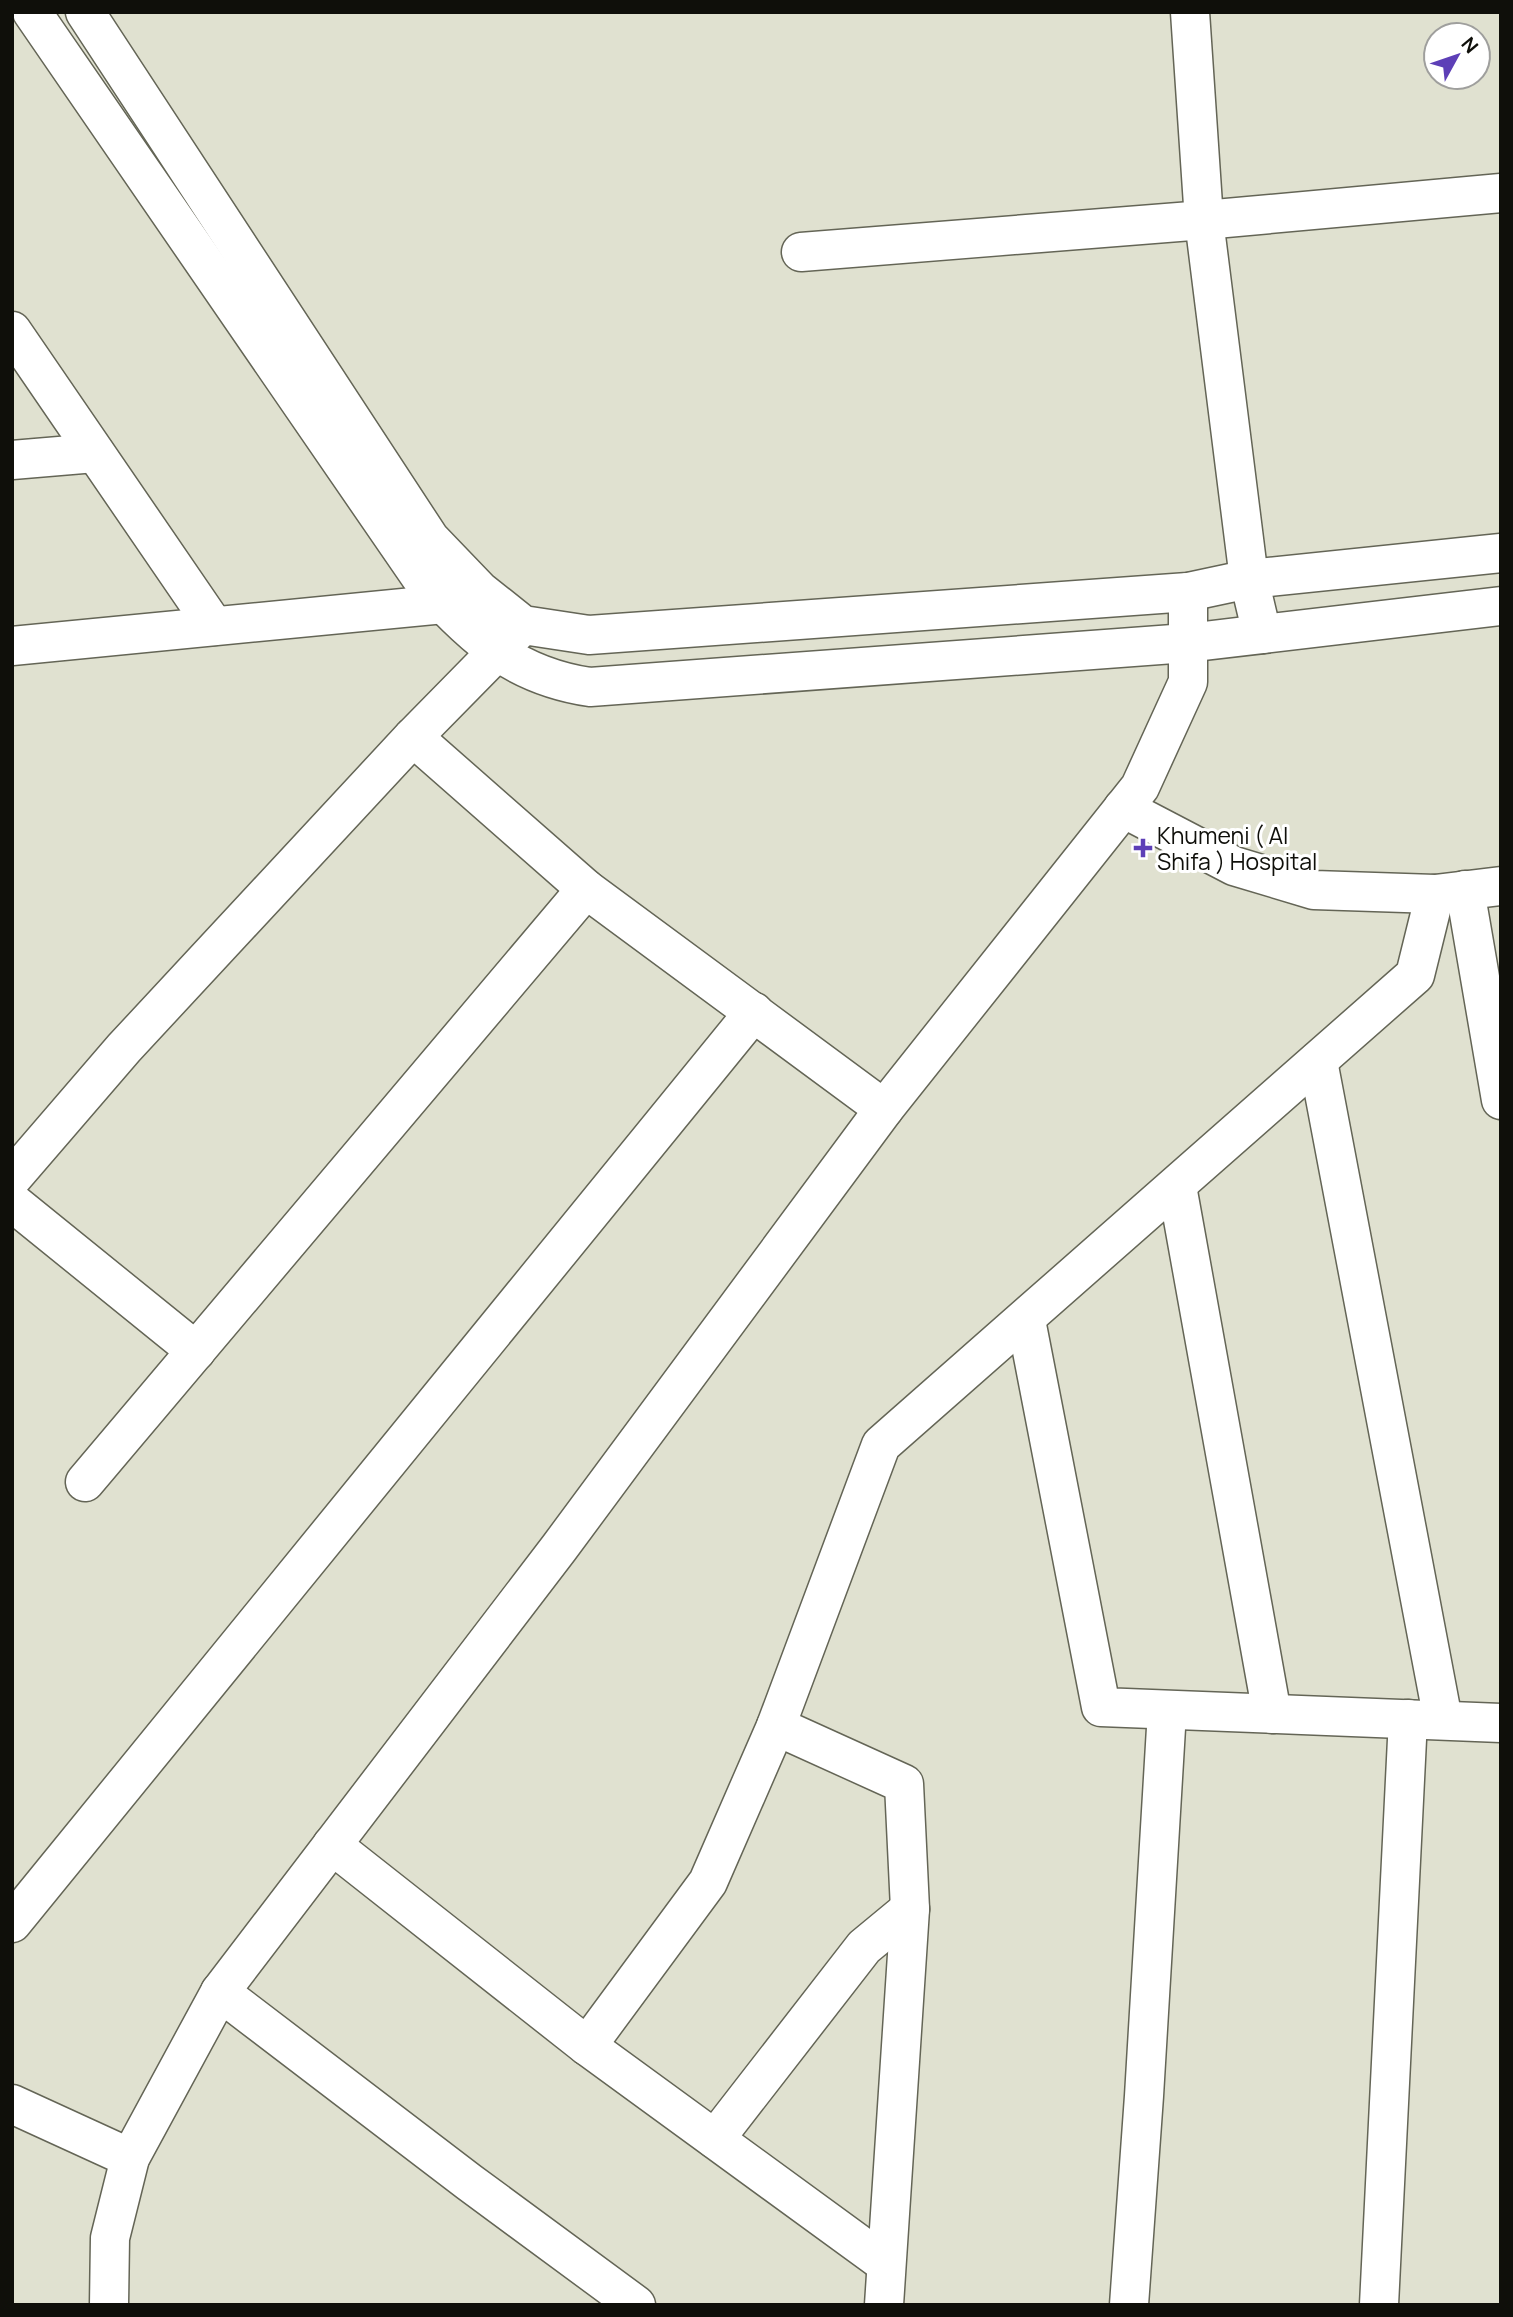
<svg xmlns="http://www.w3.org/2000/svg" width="1513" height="2317" viewBox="0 0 1513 2317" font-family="Manrope,sans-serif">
<rect width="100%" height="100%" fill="#e0e1d0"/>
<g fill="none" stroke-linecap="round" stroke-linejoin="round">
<g stroke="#646556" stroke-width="41">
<g id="minor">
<path d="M 1190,12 L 1204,220 L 1249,579 L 1262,634"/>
<path d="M 801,252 L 1204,220 L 1501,193"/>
<path d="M 12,331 L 214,626"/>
<path d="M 12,460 L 95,453"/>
<path d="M 12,646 L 444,604"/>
<path d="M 413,737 L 586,889 L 884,1109"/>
<path d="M 1123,808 L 1234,866 L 1314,890 L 1435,894 L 1501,886"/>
<path d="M 1465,890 L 1501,1100"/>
<path d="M 1318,1061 L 1443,1720"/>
<path d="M 12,1178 L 124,1048 L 413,737 L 521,627"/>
<path d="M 1177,1186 L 1272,1714"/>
<path d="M 12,1202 L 196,1351"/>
<path d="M 1026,1320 L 1101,1707 L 1501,1723"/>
<path d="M 85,1482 L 586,889"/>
<path d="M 776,1726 L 904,1784 L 910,1909 L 884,2305"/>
<path d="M 332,1845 L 587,2046 L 886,2264"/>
<path d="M 12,1923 L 754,1012"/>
<path d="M 220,1992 L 469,2182 L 636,2305"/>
<path d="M 587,2046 L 708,1882 L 776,1726 L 881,1445 L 1415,975 L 1435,894"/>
<path d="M 12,2104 L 130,2158"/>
<path d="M 715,2139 L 864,1947 L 910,1909"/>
<path d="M 109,2305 L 110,2238 L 130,2158 L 220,1992 L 559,1548 L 884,1109 L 1140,787 L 1188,682 L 1188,592"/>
<path d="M 1129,2305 L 1144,2096 L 1167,1711"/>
<path d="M 1379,2305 L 1408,1719"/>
</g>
</g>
<g stroke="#646556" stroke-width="41">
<g id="major">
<path d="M 32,12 L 426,585 C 475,639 516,676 590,687 L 1187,643 L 1501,606"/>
<path d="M 85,12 L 430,539 L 479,590 L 523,625 L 589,635 L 1188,592 L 1249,579 L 1501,553"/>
</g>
</g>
<use href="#minor" stroke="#fff" stroke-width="38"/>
<use href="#major" stroke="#fff" stroke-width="38"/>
</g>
<path fill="#5d3fb7" stroke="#fff" stroke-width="2.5" d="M1139.5 837.5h7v7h7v7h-7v7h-7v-7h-7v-7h7z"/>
<g text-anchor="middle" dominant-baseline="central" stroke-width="6" stroke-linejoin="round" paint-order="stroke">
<g font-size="23" fill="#0f0f0a" stroke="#fff" text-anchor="start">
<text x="1157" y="835">Khumeni ( Al<tspan x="1157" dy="26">Shifa ) Hospital</tspan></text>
</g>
</g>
<rect width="1513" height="2317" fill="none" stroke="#0f0f0a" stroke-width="28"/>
<g transform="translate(1457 56) rotate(50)"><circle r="33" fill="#ffffff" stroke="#9f9f9d" stroke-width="2"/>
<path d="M0-5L12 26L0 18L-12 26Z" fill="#5d3fb7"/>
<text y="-10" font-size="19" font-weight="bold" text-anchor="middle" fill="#0f0f0a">N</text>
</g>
</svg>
